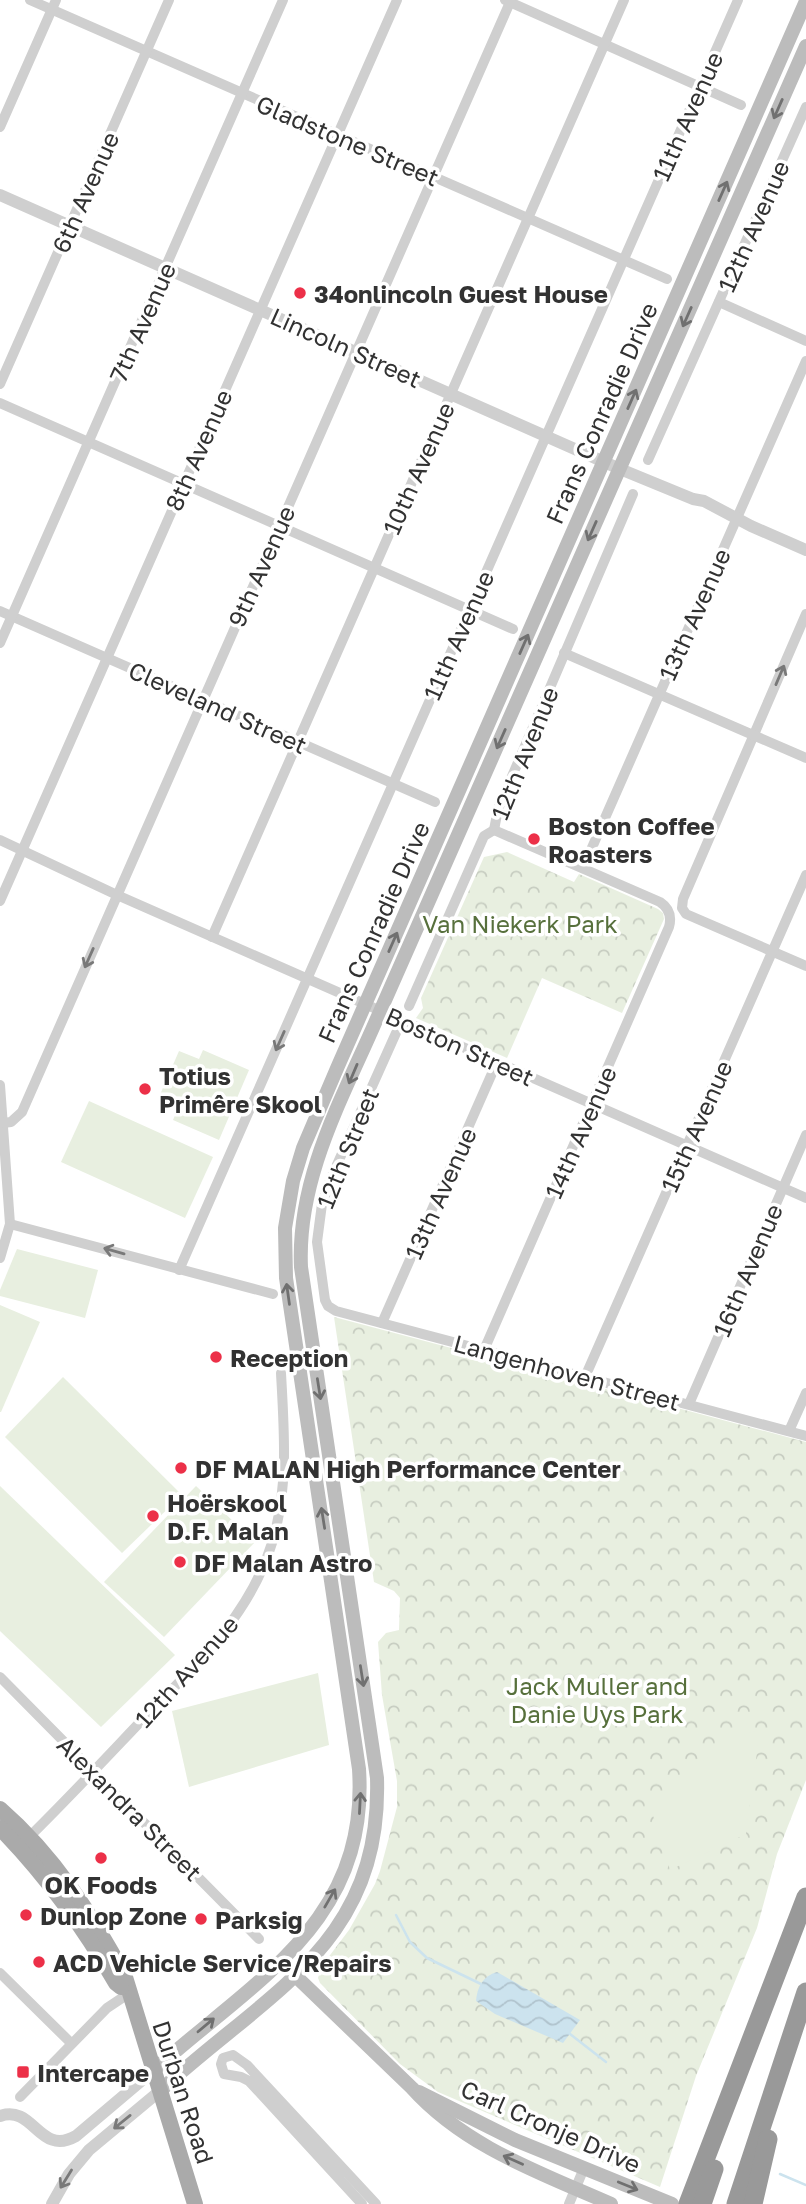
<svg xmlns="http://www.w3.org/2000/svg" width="806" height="2204" viewBox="0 0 806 2204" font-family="'Golos Text',sans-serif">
<defs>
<pattern id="park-crowns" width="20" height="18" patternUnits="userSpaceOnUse" patternTransform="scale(1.75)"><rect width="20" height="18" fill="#e8efe0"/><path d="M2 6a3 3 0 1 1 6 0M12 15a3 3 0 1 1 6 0" fill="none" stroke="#c7cdc1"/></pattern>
<pattern id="water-waves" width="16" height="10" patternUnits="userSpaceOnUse" patternTransform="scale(1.75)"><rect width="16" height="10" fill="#cce3ee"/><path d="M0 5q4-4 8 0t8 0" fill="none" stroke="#b0c3cd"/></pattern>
</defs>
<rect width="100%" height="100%" fill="#fff"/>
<g fill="url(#park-crowns)">
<path d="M 507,852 L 574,882 L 579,874 L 658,909 L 663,913 L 664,919 L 622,1013 L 542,978 L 507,1058 L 416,1018 L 423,1008 L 421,998 L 484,857 Z"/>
<path d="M 334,1317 L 806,1442 L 806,1780 L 777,1854 L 757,1928 L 696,2076 L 660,2187 L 438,2092 L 400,2064 L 320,1983 L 318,1978 L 321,1967 L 349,1930 L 375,1884 L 380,1871 L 397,1807 L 397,1781 L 382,1695 L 378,1642 L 386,1633 L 399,1630 L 400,1598 L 394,1591 L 374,1582 Z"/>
</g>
<g fill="#e8efe0">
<path d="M 203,1050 L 249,1070 L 219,1140 L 173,1120 L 179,1106 L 159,1097 L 179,1051 L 199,1059 Z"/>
<path d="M 89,1101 L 213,1157 L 185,1218 L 61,1162 Z"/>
<path d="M 17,1249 L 98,1270 L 85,1318 L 0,1296 L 0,1290 Z"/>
<path d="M 0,1305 L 40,1322 L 1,1412 L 0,1412 Z"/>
<path d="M 63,1377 L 182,1495 L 122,1553 L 5,1437 Z"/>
<path d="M 0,1486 L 175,1655 L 101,1727 L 0,1631 Z"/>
<path d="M 196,1486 L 255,1542 L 164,1637 L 104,1582 Z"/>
<path d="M 318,1673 L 329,1745 L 189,1787 L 172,1711 Z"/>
<path d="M 760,1730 L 746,1834 L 670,1870 L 651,1809 L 700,1763 L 735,1737 Z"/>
</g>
<path fill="url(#water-waves)" d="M 497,1972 L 580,2020 L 563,2043 L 495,2014 L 476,2001 C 477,1987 483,1976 497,1972 Z"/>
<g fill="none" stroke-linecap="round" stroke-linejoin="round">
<g stroke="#cce3ee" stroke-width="2.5">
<path d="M 396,1915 L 410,1942 L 427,1958 L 481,1984"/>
<path d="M 570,2034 L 606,2062"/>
<path d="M 780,2174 L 806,2185"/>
</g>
<g stroke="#cfcfcf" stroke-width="10">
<path d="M 30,0 L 667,279"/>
<path d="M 505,0 L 741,105"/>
<path d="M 0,127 L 56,0"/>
<path d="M 719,302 L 806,341"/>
<path d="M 0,384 L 169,0"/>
<path d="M 0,403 L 513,629"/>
<path d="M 648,460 L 806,107"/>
<path d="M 0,611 L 435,802"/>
<path d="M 806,614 L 683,899 L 682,908 L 686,914 L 806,966"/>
<path d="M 0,643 L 283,0"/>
<path d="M 564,653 L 806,758"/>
<path d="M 494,830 L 498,809 L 633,494"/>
<path d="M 0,840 L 117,895 L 806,1198"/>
<path d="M 583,868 L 806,361"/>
<path d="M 0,901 L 397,0"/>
<path d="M 212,937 L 624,0"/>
<path d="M 409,1006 L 484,836 L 494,830"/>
<path d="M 396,1033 L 331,1178 L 322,1204 L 317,1242 L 325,1300 L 328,1306 L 336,1311 L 806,1436"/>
<path d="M 0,1085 L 10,1224 L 0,1258"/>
<path d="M 3,1123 L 11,1122 L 22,1112 L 511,0"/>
<path d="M 10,1224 L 273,1294"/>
<path d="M 179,1270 L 738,0"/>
<path d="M 382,1323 L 497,1062"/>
<path d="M 484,1350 L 669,927 C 672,916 669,908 660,902 L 494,830"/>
<path d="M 585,1377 L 806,875"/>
<path d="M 689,1404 L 806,1135"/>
<path d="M 789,1431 L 806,1393"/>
<path d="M 0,1677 L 259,1939"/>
<path d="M 25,1841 C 66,1801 105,1759 144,1718 C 195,1666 250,1615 272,1543 C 289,1488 284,1430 281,1373"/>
<path d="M 0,1973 L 71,2043"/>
<path d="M 20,2097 L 107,2008 L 128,1994"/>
<path d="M 362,2204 L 249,2081 L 241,2077 L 224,2074 L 221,2064 L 223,2058 L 233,2055 L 247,2065 L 376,2204"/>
<path d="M 569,2204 L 584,2168"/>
</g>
<g stroke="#cfcfcf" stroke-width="12">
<path d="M 0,195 L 620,469 L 693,499 L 704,501 L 751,526 L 806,550"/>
<path d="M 0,2116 C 34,2104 39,2157 76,2136 L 154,2070"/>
<path d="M 52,2204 L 69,2174 L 89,2150 L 161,2090"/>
</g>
<g stroke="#bcbcbc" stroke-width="14">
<path d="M 281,1962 L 412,2088 C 465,2147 541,2173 611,2204"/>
<path d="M 154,2070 C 254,1980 369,1923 359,1769 L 286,1278 L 285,1228 L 293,1181 L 303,1148 L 338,1066 L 806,1"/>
<path d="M 161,2090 C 267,1992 382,1945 377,1778 L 301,1267 C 297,1179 341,1101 375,1023 L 806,46"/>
<path d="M 419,2092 L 515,2140 L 672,2204"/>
</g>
<g stroke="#aaa" stroke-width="16">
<path d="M 0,1809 C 54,1856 92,1915 125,1977 L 195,2204"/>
<path d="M 0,1828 C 46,1875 83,1926 116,1983 L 121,1987"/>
</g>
<g stroke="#999" stroke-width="19">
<path d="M 688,2204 L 806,1897"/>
<path d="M 702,2204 L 714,2169"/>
<path d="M 736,2204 L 806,1992"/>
<path d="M 753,2204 L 768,2139"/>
</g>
</g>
<defs><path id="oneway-shaft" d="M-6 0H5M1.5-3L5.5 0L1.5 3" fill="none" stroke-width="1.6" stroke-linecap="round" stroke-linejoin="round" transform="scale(1.75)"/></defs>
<g stroke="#707070">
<use href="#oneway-shaft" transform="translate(778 109) rotate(114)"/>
<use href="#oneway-shaft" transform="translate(723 191) rotate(-66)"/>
<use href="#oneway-shaft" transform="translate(687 317) rotate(114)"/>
<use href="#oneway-shaft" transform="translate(632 399) rotate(-66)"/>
<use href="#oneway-shaft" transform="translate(592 531) rotate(114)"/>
<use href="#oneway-shaft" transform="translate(524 644) rotate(-66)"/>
<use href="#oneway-shaft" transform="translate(501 739) rotate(114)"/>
<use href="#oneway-shaft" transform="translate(393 942) rotate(-66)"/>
<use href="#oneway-shaft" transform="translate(353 1074) rotate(113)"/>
<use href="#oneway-shaft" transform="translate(288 1294) rotate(-98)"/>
<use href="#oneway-shaft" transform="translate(319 1389) rotate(81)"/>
<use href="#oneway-shaft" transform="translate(323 1518) rotate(-99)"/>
<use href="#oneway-shaft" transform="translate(362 1676) rotate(81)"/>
<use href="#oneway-shaft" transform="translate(360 1803) rotate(-87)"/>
<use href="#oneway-shaft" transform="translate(330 1898) rotate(-60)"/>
<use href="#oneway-shaft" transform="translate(206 2025) rotate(-40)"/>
<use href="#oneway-shaft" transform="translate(513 2160) rotate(-156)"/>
<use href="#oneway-shaft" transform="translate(628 2186) rotate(22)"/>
</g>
<g stroke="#797979">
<use href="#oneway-shaft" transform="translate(780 675) rotate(-67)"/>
<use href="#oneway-shaft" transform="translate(89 958) rotate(114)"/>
<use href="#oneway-shaft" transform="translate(280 1041) rotate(114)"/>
<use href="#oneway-shaft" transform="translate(114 1251) rotate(-164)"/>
<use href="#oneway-shaft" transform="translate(122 2122) rotate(141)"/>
<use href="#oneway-shaft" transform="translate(66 2179) rotate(122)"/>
</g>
<g fill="#ec3048" stroke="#fff" stroke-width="2.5">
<circle cx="300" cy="293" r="7"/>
<circle cx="534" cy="839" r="7"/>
<circle cx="145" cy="1089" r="7"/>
<circle cx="216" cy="1357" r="7"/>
<circle cx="181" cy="1468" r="7"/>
<circle cx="153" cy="1516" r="7"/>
<circle cx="180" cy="1562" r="7"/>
<circle cx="101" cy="1858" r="7"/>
<circle cx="26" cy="1915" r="7"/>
<circle cx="201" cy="1919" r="7"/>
<circle cx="39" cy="1962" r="7"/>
<rect x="16" y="2065" width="14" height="14" rx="3.5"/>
</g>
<g text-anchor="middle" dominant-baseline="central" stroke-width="7" stroke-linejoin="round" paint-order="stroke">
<g font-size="24" fill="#323232" stroke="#fff">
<text transform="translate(687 116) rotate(-66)">11th Avenue</text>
<text transform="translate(348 140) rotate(23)">Gladstone Street</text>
<text transform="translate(85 192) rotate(-66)">6th Avenue</text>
<text transform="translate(753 226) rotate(-66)">12th Avenue</text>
<text transform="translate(142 322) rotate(-66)">7th Avenue</text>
<text transform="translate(346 347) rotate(24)">Lincoln Street</text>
<text transform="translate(601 413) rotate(-66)">Frans Conradie Drive</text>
<text transform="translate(198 450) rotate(-66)">8th Avenue</text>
<text transform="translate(418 468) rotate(-66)">10th Avenue</text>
<text transform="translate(261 566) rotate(-66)">9th Avenue</text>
<text transform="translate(694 614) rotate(-66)">13th Avenue</text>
<text transform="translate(458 635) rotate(-66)">11th Avenue</text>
<text transform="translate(218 707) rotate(24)">Cleveland Street</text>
<text transform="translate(524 753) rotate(-68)">12th Avenue</text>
<text transform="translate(373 932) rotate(-66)">Frans Conradie Drive</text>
<text transform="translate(460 1046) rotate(24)">Boston Street</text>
<text transform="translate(696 1126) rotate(-66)">15th Avenue</text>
<text transform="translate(580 1132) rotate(-66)">14th Avenue</text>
<text transform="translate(347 1148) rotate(-68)">12th Street</text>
<text transform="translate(440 1193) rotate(-66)">13th Avenue</text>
<text transform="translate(747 1270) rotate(-67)">16th Avenue</text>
<text transform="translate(567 1372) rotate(15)">Langenhoven Street</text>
<text transform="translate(186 1671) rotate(-48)">12th Avenue</text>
<text transform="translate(130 1808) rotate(45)">Alexandra Street</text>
<text transform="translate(184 2092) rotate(72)">Durban Road</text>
<text transform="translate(551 2126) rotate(24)">Carl Cronje Drive</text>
</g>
<g font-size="24" font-weight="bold" fill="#323232" stroke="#fff" text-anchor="start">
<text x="314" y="293">34onlincoln Guest House</text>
<text x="548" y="825">Boston Coffee<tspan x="548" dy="28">Roasters</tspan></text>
<text x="159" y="1075">Totius<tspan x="159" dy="28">Primêre Skool</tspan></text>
<text x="230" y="1357">Reception</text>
<text x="195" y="1468">DF MALAN High Performance Center</text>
<text x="167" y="1502">Hoërskool<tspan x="167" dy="28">D.F. Malan</tspan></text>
<text x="194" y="1562">DF Malan Astro</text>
<text x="101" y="1884" text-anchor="middle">OK Foods</text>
<text x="40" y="1915">Dunlop Zone</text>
<text x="215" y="1919">Parksig</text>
<text x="53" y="1962">ACD Vehicle Service/Repairs</text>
<text x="37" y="2072">Intercape</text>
</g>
<g font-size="24" fill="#57703c" stroke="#fff">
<text x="520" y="923">Van Niekerk Park</text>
<text x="597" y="1685">Jack Muller and<tspan x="597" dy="28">Danie Uys Park</tspan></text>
</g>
</g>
</svg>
